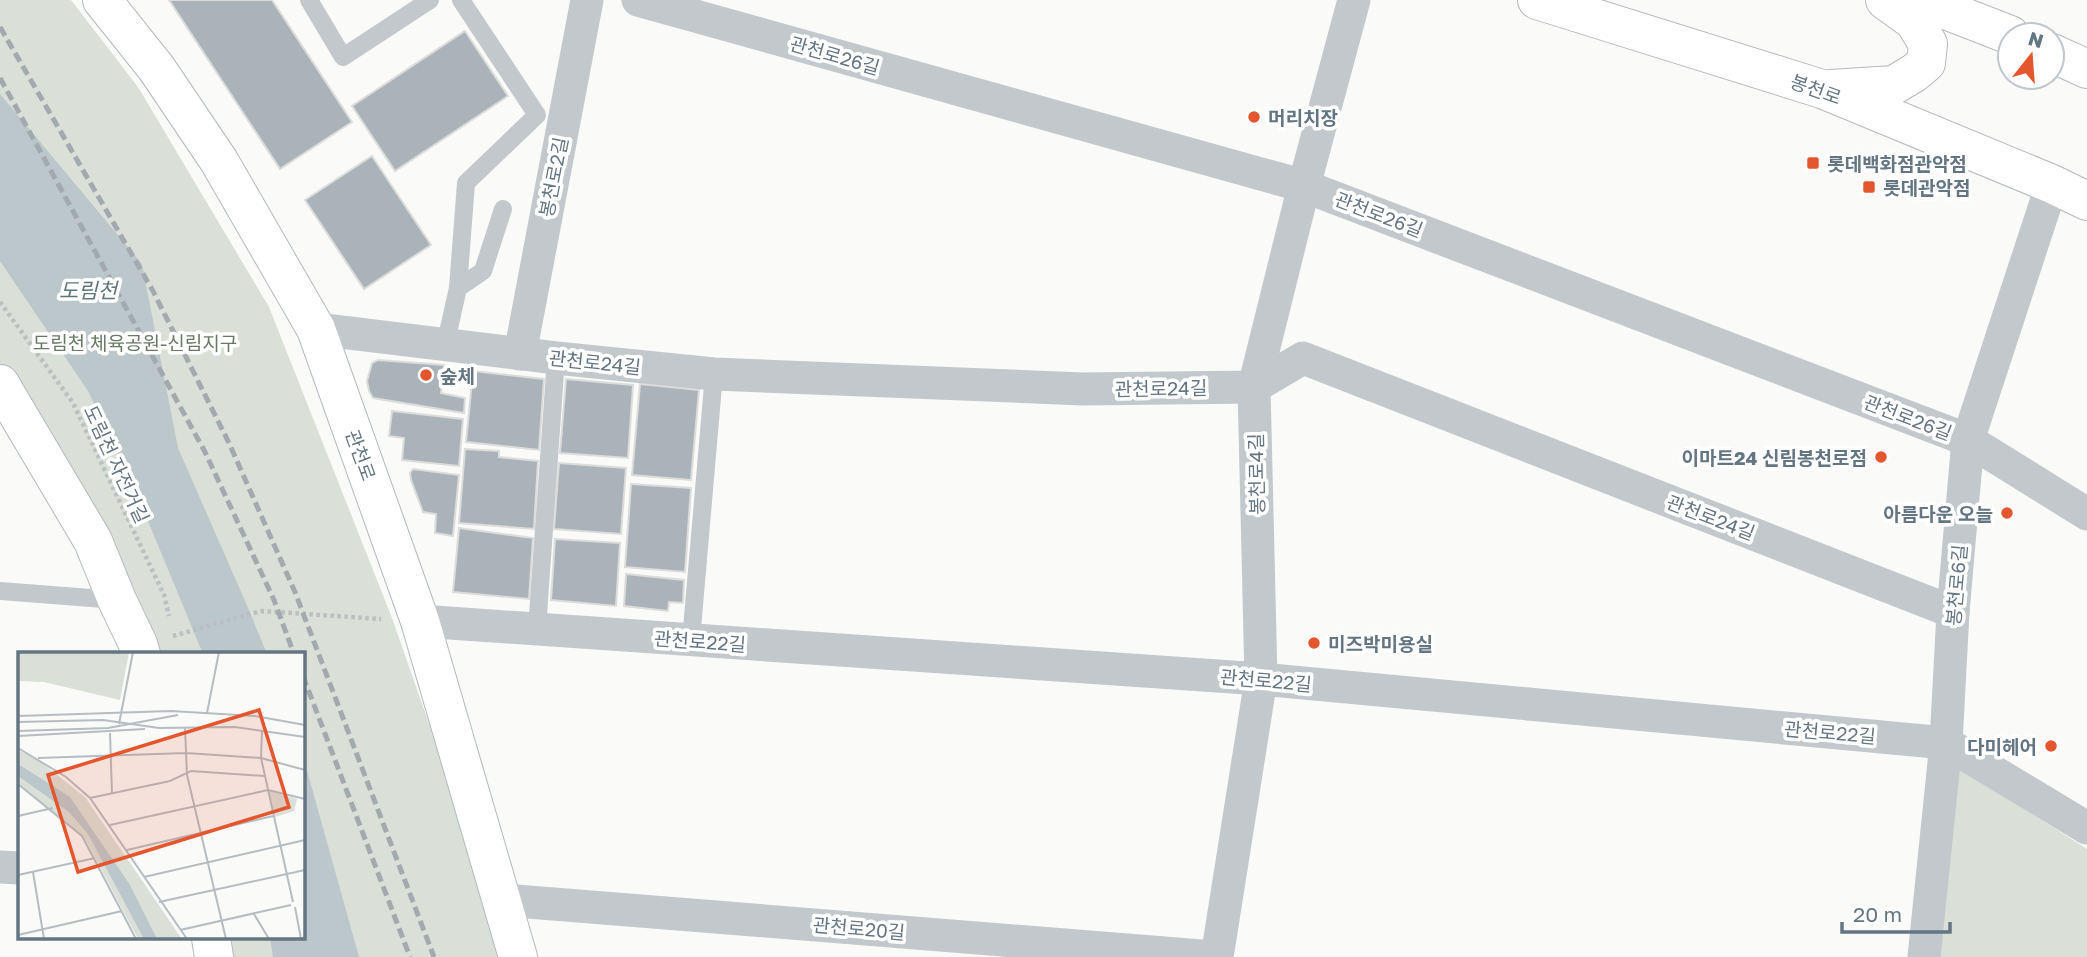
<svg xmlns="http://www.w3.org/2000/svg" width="2087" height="957" viewBox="0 0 2087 957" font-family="'Golos Text','Noto Sans KR',sans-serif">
<rect width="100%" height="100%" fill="#fafaf8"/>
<g fill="#dadfd7">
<path d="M 0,0 L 71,0 L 138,87 L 269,307 L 392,618 L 487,890 L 505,957 L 216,957 L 212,938 L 303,938 L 303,654 L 149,654 L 0,380 Z"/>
<path d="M 1951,762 L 2087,849 L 2087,957 L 1934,957 Z"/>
</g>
<g fill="#bbc7cb">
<path d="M 0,94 L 142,264 L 178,448 L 249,610 L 267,654 L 203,654 L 131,480 L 88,391 L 0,261 Z"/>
<path d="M 303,756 L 359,957 L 273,957 L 270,938 L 303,938 Z"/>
</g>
<g fill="#aab3b9" stroke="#dcdcda" stroke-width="2">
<path d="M 169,0 L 272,0 L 352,122 L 280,169 Z"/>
<path d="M 465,31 L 508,96 L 395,171 L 352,106 Z"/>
<path d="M 372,156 L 431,245 L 364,289 L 305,200 Z"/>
<path d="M 378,360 L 444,365 L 441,393 L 465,398 L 464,413 L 373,398 L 369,391 L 367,381 L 372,363 Z"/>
<path d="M 473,371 L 544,379 L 539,450 L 466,442 Z"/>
<path d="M 566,379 L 633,385 L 628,458 L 560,453 Z"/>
<path d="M 640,384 L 699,390 L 691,480 L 632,475 Z"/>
<path d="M 392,411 L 463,419 L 459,466 L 402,460 L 404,438 L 389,436 Z"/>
<path d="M 465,449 L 499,451 L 499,457 L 538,461 L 534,529 L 459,523 Z"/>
<path d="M 559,463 L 626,468 L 621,534 L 554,529 Z"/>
<path d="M 413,469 L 459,475 L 453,536 L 435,533 L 436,514 L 423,512 L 411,480 L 410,473 Z"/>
<path d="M 631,484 L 691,488 L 685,572 L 625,567 Z"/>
<path d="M 459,528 L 533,538 L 529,599 L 453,592 Z"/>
<path d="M 555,539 L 620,543 L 616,606 L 551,600 Z"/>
<path d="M 626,574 L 684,580 L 683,603 L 669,602 L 668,611 L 624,606 Z"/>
</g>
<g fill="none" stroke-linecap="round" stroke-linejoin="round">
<g stroke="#b3babf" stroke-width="40">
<g id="secondary">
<path d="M 102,0 L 157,69 L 219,161 L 316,329 L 420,621 L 518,957"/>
<path d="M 0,384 L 93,541 L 117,600 L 138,644 L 141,654"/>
<path d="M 211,938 L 214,957"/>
</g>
</g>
<g stroke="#b5babe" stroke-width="40">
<g id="primary">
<path d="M 1537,0 L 1822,89 L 2052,184 L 2087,201"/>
<path d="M 1920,0 L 2010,35"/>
<path d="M 2052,53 L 2087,69"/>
<path d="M 1831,89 L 1894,85 L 1914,73 L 1926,63 L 1928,44 L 1914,21 L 1885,0"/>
</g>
</g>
<g stroke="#bbbfc2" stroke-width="4.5" stroke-dasharray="3.5 3.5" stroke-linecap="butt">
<path d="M 0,302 L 73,403 L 164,595 L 169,616"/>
<path d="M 173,636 L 261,611 L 381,619"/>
</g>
<g stroke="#c3c8cc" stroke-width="18">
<path d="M 309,0 L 343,57 L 430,0"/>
<path d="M 458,288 L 483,271 L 503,209"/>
<path d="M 445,346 L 458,288 L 466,183 L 537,115 L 461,0"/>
<path d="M 0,591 L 117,600"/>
<path d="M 537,629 L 556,358"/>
<path d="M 691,640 L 714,374"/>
</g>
<g stroke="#c3c8cc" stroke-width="33">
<path d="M 638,0 L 1304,186 L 1968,440 L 2087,514"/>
<path d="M 316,329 L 556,358 L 714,374 L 1083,389 L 1254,387 L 1303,358 L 1953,612"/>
<path d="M 520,354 L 587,0"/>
<path d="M 420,621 L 1261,679 L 1946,743 L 2087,828"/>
<path d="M 0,867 L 19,868"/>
<path d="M 503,900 L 1214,957"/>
<path d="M 1217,957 L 1261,679 L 1254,387 L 1304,186 L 1354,0"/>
<path d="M 1924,957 L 1946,743 L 1953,612 L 1968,440 L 2052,184"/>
</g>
<use href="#secondary" stroke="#fff" stroke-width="38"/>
<use href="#primary" stroke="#fff" stroke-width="38"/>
<g stroke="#a2aab0" stroke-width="5" stroke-dasharray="10 5" stroke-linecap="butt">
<path d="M 0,27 L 153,291 L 229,443 L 295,592 L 434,957"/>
<path d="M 0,78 L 205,452 L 274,600 L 294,654"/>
<path d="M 303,676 L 410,957"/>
</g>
</g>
<g fill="#e4572e" stroke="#fff" stroke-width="2.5">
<circle cx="1254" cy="117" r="7"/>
<rect x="1806" y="156" width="14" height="14" rx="3.5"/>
<rect x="1862" y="180" width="14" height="14" rx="3.5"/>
<circle cx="426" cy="375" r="7"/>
<circle cx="1881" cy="457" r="7"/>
<circle cx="2007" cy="513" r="7"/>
<circle cx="1314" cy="643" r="7"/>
<circle cx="2051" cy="746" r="7"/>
</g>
<g text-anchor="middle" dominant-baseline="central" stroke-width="7" stroke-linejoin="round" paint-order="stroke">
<g font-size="19" fill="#657683" stroke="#fff">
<text transform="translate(835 55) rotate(16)">관천로26길</text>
<text transform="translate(1816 89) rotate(20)">봉천로</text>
<text transform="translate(553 177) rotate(-79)">봉천로2길</text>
<text transform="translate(1379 214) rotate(21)">관천로26길</text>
<text transform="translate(595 362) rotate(6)">관천로24길</text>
<text transform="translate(1161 388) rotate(-1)">관천로24길</text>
<text transform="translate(1908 417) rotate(21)">관천로26길</text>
<text transform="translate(361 455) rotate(70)">관천로</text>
<text transform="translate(117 464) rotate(65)">도림천 자전거길</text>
<text transform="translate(1256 474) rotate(-91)">봉천로4길</text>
<text transform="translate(1711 517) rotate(21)">관천로24길</text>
<text transform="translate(1956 585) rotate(-85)">봉천로6길</text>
<text transform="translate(700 641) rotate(4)">관천로22길</text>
<text transform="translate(1266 680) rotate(5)">관천로22길</text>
<text transform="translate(1830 732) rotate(5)">관천로22길</text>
<text transform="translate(859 928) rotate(5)">관천로20길</text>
</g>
<g font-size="19" font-weight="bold" fill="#657683" stroke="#fff" text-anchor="start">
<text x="1268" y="117">머리치장</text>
<text x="1827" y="163">롯데백화점관악점</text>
<text x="1883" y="187">롯데관악점</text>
<text x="440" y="375">숲체</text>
<text x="1867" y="457" text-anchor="end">이마트24 신림봉천로점</text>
<text x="1993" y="513" text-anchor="end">아름다운 오늘</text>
<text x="1328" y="643">미즈박미용실</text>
<text x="2037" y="746" text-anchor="end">다미헤어</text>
</g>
<g font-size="19" fill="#687a64" stroke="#fff">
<text x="135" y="342">도림천 체육공원-신림지구</text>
</g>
<g font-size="21" font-style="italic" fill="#60757c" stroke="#fff">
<text x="88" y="290">도림천</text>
</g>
</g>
<g transform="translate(18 652)">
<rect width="287" height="287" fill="#fafaf8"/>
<path d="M 0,0 L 111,0 L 102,48 L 26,30 L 0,29 ZM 0,98 L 19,107 L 67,145 L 164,287 L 120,287 L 66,185 L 0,131 ZM 251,139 L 279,147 L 276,159 L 257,165 Z" fill="#dadfd7"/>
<path d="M 0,112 L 52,145 L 112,233 L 139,287 L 126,287 L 70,182 L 51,160 L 0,124 Z" fill="#bbc7cb"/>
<path fill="none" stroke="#b5bdc2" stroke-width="2" d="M 189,61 L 201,0M 0,64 L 153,59 L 237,64 L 287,73M 0,70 L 85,68 L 141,76 L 217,75 L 287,85M 101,72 L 115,0M 167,76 L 169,123 L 208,287M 0,79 L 90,76 L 160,63M 244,79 L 243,106 L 275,250M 92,81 L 94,142M 0,84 L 127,77M 0,96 L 48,125 L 72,146 L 169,287M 20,106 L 168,101 L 243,106 L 287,118M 0,132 L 64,184 L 118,287M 72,146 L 152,129 L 173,119 L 247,124M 0,164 L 35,156M 92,173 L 250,138 L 287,147M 109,198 L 255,164M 15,220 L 26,287M 0,223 L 77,206M 126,225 L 287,188M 141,250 L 287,218M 277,255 L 283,287M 236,262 L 251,287M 162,278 L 273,253M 0,283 L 104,259"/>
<path fill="#e4572e" fill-opacity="0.15" stroke="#e4572e" stroke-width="3.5" d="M 241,58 L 271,155 L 60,220 L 30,123 Z"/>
<rect width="287" height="287" fill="none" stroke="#657683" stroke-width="3.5"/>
</g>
<g transform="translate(2031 56) rotate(17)"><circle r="33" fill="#ffffff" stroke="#c1c8cd" stroke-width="2"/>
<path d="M0-5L12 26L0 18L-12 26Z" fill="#e4572e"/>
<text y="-10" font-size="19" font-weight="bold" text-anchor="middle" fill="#657683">N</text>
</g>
<path d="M1842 922v10h108v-10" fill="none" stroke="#657683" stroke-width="3.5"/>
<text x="1853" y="922" font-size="21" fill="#657683" stroke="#ffffff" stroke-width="5" paint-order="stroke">20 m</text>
</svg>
